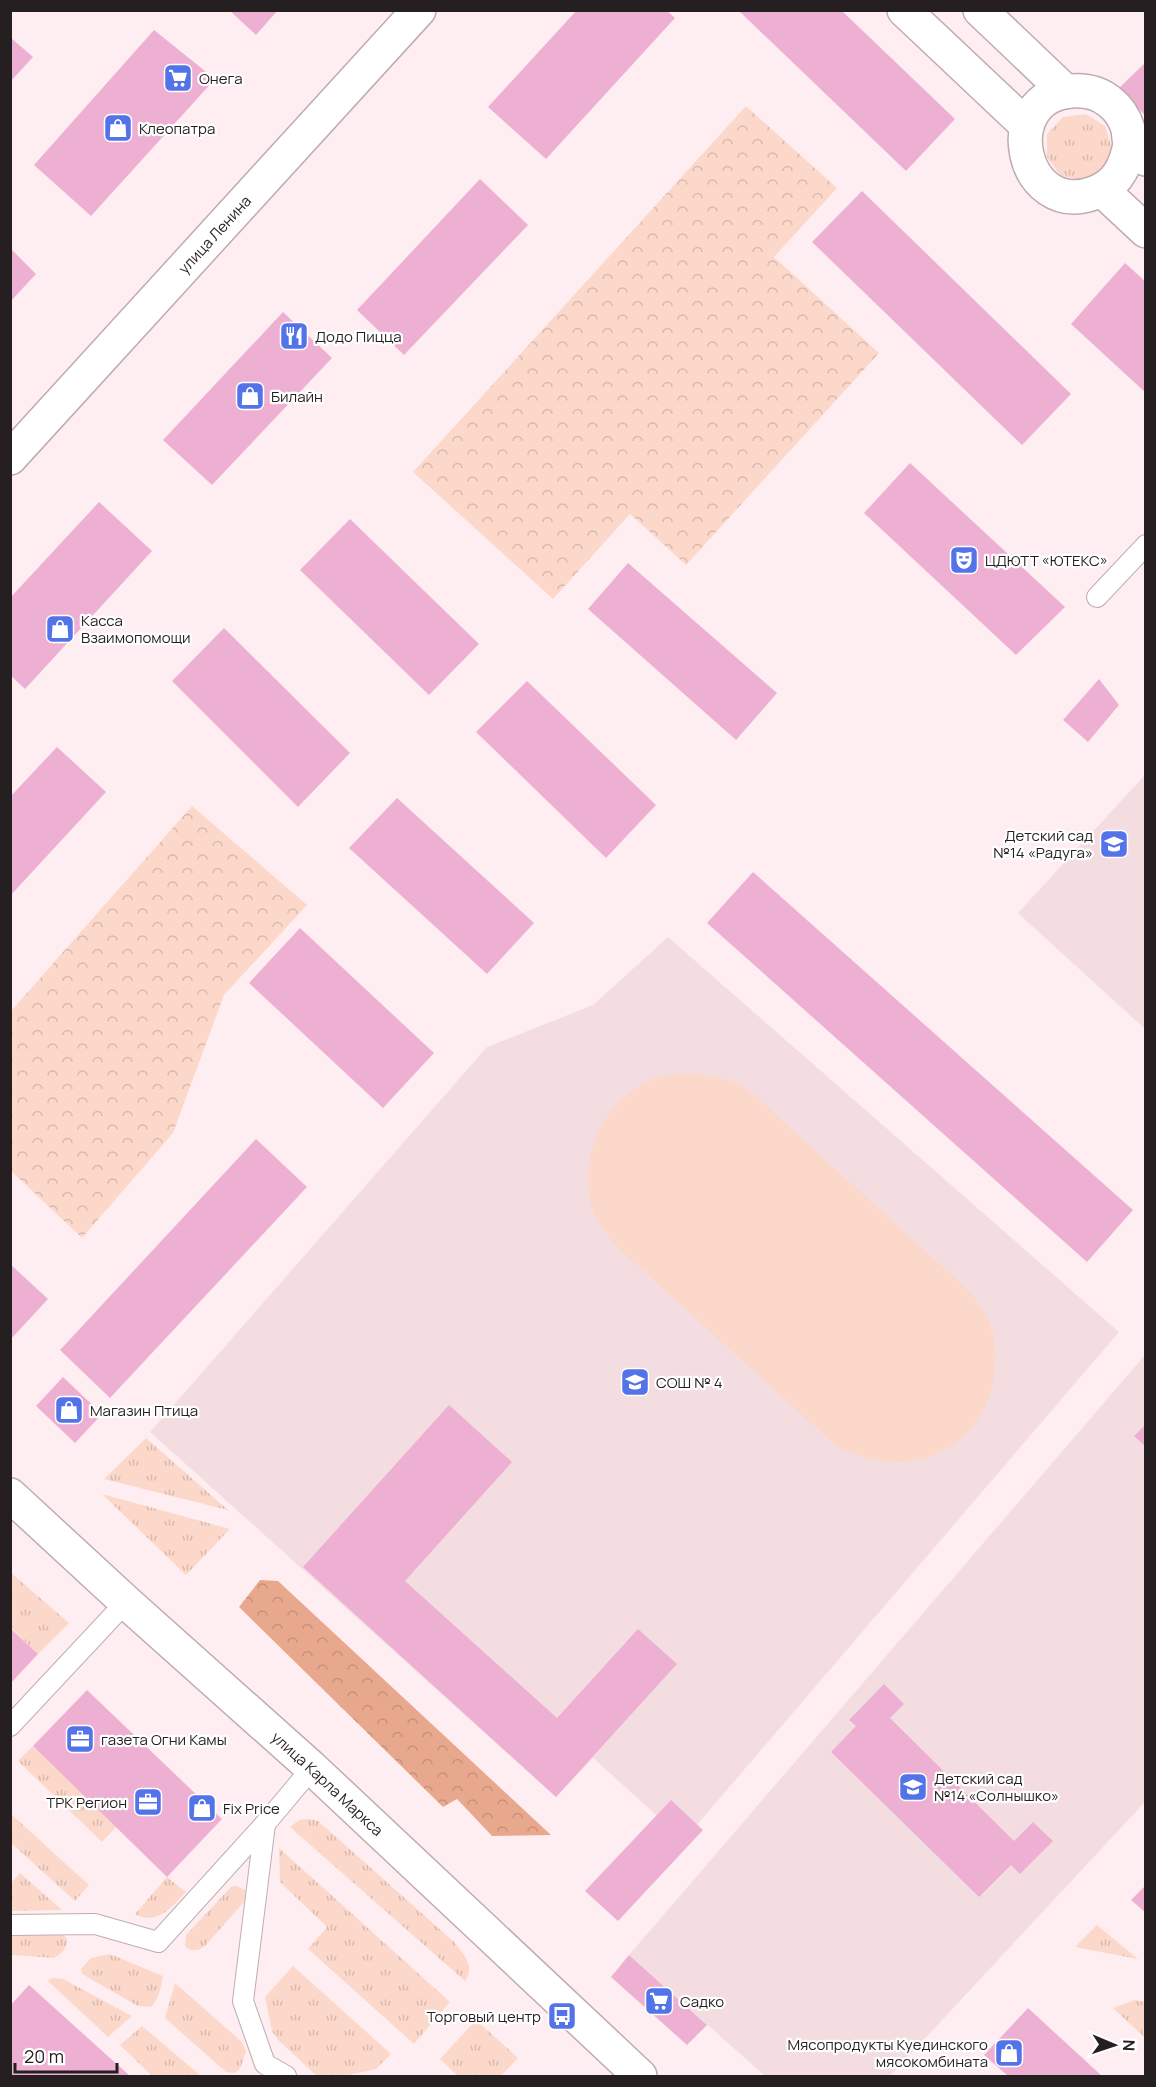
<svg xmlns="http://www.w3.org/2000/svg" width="1156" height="2087" viewBox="0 0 1156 2087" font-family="Manrope,sans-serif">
<defs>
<pattern id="grass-tufts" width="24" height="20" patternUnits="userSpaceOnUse" patternTransform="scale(1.5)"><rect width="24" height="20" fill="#fcd8ca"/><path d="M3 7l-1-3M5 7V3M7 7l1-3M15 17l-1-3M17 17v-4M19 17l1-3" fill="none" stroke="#d8b9ad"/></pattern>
<pattern id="forest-crowns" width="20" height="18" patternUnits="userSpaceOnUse" patternTransform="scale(1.5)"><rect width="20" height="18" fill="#e8a88e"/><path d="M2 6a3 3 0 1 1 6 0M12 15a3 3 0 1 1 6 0" fill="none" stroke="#c7907a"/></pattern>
<pattern id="park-crowns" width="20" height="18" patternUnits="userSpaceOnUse" patternTransform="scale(1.5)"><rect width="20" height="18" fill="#fcd8ca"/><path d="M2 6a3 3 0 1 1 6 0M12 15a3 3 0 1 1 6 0" fill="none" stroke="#d8b9ad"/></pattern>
</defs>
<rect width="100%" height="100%" fill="#ffeef1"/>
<g fill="#f3dde1">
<path d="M 1145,775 L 1145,1029 L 1018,913 Z"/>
<path d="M 668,937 L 1119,1332 L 684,1840 L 593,1758 L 556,1797 L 150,1432 L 487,1047 L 593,1005 Z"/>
<path d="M 1145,1355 L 1145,1802 L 890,2076 L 765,2076 L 629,1955 Z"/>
</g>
<g fill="url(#grass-tufts)">
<path d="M 1086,114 L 1105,126 L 1112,148 L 1103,170 L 1083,180 L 1061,176 L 1047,157 L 1047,134 L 1063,117 Z"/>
<path d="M 146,1438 L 228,1510 L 104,1479 Z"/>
<path d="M 102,1494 L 230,1529 L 186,1575 Z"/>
<path d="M 10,1572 L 69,1623 L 38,1654 L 11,1628 Z"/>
<path d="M 33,1746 L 116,1827 L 102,1842 L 18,1761 Z"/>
<path d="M 11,1814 L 89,1885 L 75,1901 L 11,1843 Z"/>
<path d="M 309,1819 L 318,1821 L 453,1941 C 463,1953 476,1966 465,1981 L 290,1827 L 299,1820 Z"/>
<path d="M 279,1848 L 450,2002 L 414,2044 L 308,1949 L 327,1927 L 280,1882 Z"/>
<path d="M 20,1873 L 62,1910 L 11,1911 L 11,1883 Z"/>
<path d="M 167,1877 L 186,1892 C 172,1907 157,1926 135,1914 Z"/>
<path d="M 232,1886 L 237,1886 L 245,1890 L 246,1899 L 244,1902 L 204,1947 C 197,1951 192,1952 185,1946 L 186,1935 Z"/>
<path d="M 1097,1925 L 1138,1959 L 1075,1947 Z"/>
<path d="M 55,1933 L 63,1935 L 67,1939 C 67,1949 62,1953 54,1958 L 11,1955 L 10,1934 Z"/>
<path d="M 110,1954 L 163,1976 C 161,1988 159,1998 151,2007 L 138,2006 L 82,1974 L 81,1969 L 91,1958 Z"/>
<path d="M 293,1966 L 391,2054 L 376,2069 L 345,2076 L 317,2076 L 278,2040 L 272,2031 L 265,1997 Z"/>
<path d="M 52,1978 L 63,1979 L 132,2016 L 108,2037 L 48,1981 Z"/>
<path d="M 175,1983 L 242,2042 L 246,2051 L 240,2069 L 234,2073 L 226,2072 L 165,2018 Z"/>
<path d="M 1135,2000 L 1145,2002 L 1145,2038 L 1113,2008 Z"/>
<path d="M 476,2020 L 518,2058 L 501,2076 L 458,2076 L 440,2059 Z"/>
<path d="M 142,2026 L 201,2076 L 152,2076 L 120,2045 Z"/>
</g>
<path fill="url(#forest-crowns)" d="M 260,1580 L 278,1581 L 551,1835 L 492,1836 L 457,1799 L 443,1807 L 239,1607 Z"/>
<g fill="url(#park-crowns)">
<path d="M 746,106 L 837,188 L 774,257 L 879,353 L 686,565 L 630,514 L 553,599 L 413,472 Z"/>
<path d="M 192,806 L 307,905 L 224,995 L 173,1133 L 82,1238 L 11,1171 L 11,1011 Z"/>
</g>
<path fill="#fcd8ca" d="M 694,1073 L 733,1081 L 750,1091 L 968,1290 C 976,1301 986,1312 990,1324 C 996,1339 996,1359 994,1374 C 985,1455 899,1484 834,1444 L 616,1246 C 608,1235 598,1224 593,1211 C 576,1159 603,1100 653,1079 C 666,1074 681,1074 694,1073 Z"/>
<g fill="#eeb0d2">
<path d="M 229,10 L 278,10 L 256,35 Z"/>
<path d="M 577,10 L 666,10 L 675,18 L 546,159 L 488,107 Z"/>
<path d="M 738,10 L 841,10 L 955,119 L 906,171 Z"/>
<path d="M 154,30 L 215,79 L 91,216 L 34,165 Z"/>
<path d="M 10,37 L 33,57 L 10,82 Z"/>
<path d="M 1146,62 L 1146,116 L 1118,89 Z"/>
<path d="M 480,179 L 528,225 L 404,355 L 357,310 Z"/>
<path d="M 862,191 L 1071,394 L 1022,445 L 812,242 Z"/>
<path d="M 10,248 L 36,274 L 10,302 Z"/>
<path d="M 1125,263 L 1146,282 L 1146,393 L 1071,324 Z"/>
<path d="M 283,312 L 332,358 L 212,485 L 163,440 Z"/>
<path d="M 910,463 L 1065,607 L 1016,655 L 864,513 Z"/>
<path d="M 99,502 L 152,551 L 25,689 L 10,675 L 10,598 Z"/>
<path d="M 350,519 L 479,644 L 429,695 L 300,570 Z"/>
<path d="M 628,563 L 777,693 L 736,740 L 588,609 Z"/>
<path d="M 224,628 L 350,753 L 298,807 L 172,681 Z"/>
<path d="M 1099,679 L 1119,705 L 1088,742 L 1063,720 Z"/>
<path d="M 527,681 L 656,805 L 606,858 L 476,732 Z"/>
<path d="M 57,747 L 106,792 L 10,896 L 10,797 Z"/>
<path d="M 397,798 L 534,923 L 487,974 L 349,848 Z"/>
<path d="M 753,872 L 1133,1210 L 1087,1262 L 707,923 Z"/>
<path d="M 300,928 L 434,1053 L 383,1108 L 249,983 Z"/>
<path d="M 256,1139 L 307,1187 L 110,1398 L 60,1350 Z"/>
<path d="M 10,1264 L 48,1299 L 10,1340 Z"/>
<path d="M 63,1377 L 102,1414 L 75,1443 L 36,1406 Z"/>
<path d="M 449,1405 L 512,1462 L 405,1581 L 557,1718 L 638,1629 L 677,1664 L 556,1797 L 303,1567 Z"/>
<path d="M 1146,1424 L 1146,1447 L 1134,1436 Z"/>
<path d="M 10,1628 L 38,1654 L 10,1684 Z"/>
<path d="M 884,1684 L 904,1704 L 890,1718 L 1014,1841 L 1033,1822 L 1053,1841 L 1020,1874 L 1011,1865 L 979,1897 L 831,1752 L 856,1726 L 849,1720 Z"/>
<path d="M 87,1690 L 222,1819 L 167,1877 L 33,1746 Z"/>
<path d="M 671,1800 L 703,1830 L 618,1921 L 585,1891 Z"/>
<path d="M 1146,1885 L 1146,1913 L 1131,1900 Z"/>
<path d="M 629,1955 L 707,2025 L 687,2045 L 611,1977 Z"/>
<path d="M 29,1985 L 130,2076 L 10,2076 L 10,2006 Z"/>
<path d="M 1028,2008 L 1102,2076 L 1008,2076 L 984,2055 Z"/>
</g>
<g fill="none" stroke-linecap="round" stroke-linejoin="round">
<g stroke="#bfacb0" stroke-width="22">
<g id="lane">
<path d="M 1097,597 L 1146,545"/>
<path d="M 10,1726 L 126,1602"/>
<path d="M 265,1824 L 243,2001 L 265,2064 L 286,2076"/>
<path d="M 10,1925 L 95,1924 L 158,1942 L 265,1824 L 312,1768"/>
</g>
</g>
<g stroke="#bfacb0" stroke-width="36">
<g id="street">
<path d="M 904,10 L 1027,126"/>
<path d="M 980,10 L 1065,91"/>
<path d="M 1130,144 C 1126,166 1117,185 1094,193 C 1021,220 995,96 1072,91 C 1086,90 1099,93 1110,102 C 1119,109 1125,119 1128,129 C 1129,133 1128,138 1130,142 C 1132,148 1141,154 1146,159"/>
<path d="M 1102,190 L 1146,231"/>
<path id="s1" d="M 10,1495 L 126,1602 L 312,1768 L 640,2076"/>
</g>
</g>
<g stroke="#bfacb0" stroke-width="36">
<g id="secondary">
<path id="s2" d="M 10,458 L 419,10"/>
</g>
</g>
<use href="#lane" stroke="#fff" stroke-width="20"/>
<use href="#street" stroke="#fff" stroke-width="33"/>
<use href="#secondary" stroke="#fff" stroke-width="33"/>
</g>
<defs>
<g id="supermarket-square" transform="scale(1.5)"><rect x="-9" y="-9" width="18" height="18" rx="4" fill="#5373e8" stroke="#fff"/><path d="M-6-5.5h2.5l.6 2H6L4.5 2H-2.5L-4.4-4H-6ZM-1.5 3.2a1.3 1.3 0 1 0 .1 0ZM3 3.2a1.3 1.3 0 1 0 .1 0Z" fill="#fff"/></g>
<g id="shop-square" transform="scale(1.5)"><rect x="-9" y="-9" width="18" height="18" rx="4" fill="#5373e8" stroke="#fff"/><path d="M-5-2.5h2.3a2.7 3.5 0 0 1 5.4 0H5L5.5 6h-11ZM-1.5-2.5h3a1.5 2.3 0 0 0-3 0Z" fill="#fff"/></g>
<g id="restaurant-square" transform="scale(1.5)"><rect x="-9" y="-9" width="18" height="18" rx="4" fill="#5373e8" stroke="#fff"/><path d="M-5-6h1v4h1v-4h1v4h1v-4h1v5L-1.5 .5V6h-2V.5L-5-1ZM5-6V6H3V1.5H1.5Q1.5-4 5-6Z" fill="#fff"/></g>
<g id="theatre-square" transform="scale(1.5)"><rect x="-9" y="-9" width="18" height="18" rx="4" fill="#5373e8" stroke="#fff"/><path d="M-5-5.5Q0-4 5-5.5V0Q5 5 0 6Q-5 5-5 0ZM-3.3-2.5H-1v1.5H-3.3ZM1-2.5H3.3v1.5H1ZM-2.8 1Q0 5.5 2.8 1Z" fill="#fff"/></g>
<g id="school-square" transform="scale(1.5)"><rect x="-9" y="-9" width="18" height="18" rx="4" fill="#5373e8" stroke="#fff"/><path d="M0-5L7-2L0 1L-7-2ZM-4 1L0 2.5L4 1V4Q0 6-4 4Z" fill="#fff"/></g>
<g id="office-square" transform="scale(1.5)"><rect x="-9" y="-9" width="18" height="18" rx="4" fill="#5373e8" stroke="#fff"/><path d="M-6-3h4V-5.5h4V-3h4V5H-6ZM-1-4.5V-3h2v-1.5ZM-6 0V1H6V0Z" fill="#fff"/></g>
<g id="bus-square" transform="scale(1.5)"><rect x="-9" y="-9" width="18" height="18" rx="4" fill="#5373e8" stroke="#fff"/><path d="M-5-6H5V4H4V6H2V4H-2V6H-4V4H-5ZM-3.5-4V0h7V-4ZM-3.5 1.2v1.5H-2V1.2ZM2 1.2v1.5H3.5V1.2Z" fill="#fff"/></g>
</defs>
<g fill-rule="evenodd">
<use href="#supermarket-square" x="178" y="78"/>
<use href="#shop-square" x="118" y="128"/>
<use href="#restaurant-square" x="294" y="336"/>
<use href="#shop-square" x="250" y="396"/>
<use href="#theatre-square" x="964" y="560"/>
<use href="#shop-square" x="60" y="629"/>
<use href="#school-square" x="1114" y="844"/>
<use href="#school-square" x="635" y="1382"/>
<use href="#shop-square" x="69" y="1410"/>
<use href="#office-square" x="80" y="1739"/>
<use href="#school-square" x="913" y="1787"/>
<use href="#office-square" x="148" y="1802"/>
<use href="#shop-square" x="202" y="1808"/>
<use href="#supermarket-square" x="659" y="2001"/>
<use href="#bus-square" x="562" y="2016"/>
<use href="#shop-square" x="1009" y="2053"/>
</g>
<g text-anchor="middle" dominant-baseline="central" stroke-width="4.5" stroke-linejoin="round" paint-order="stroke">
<g font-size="15" fill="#261f21" stroke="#fff" text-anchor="start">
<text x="199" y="78">Онега</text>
<text x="139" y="128">Клеопатра</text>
<text x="315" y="336">Додо Пицца</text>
<text x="271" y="396">Билайн</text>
<text x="985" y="560">ЦДЮТТ «ЮТЕКС»</text>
<text x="81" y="620">Касса<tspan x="81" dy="17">Взаимопомощи</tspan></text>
<text x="1093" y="835" text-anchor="end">Детский сад<tspan x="1093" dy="17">№14 «Радуга»</tspan></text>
<text x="656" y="1382">СОШ № 4</text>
<text x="90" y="1410">Магазин Птица</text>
<text x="101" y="1739">газета Огни Камы</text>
<text x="934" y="1778">Детский сад<tspan x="934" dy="17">№14 «Солнышко»</tspan></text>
<text x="127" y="1802" text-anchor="end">ТРК Регион</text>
<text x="223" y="1808">Fix Price</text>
<text x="680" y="2001">Садко</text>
<text x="541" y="2016" text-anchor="end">Торговый центр</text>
<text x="988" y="2044" text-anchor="end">Мясопродукты Куединского<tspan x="988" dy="17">мясокомбината</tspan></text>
</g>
<g font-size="15" fill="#261f21" stroke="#fff">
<text stroke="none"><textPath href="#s2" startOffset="303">улица Ленина</textPath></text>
<text stroke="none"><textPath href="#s1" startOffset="429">улица Карла Маркса</textPath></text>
</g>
</g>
<rect width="1156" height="2087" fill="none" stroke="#261f21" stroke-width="24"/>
<g transform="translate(1114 2045) rotate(92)" stroke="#ffffff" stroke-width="4.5" paint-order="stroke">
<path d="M0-4.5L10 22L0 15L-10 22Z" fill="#261f21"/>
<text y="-9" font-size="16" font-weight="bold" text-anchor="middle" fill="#261f21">N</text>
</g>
<path d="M15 2063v9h102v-9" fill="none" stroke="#261f21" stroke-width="3"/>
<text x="24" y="2063" font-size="18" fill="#261f21" stroke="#ffffff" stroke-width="4.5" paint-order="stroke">20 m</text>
</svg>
